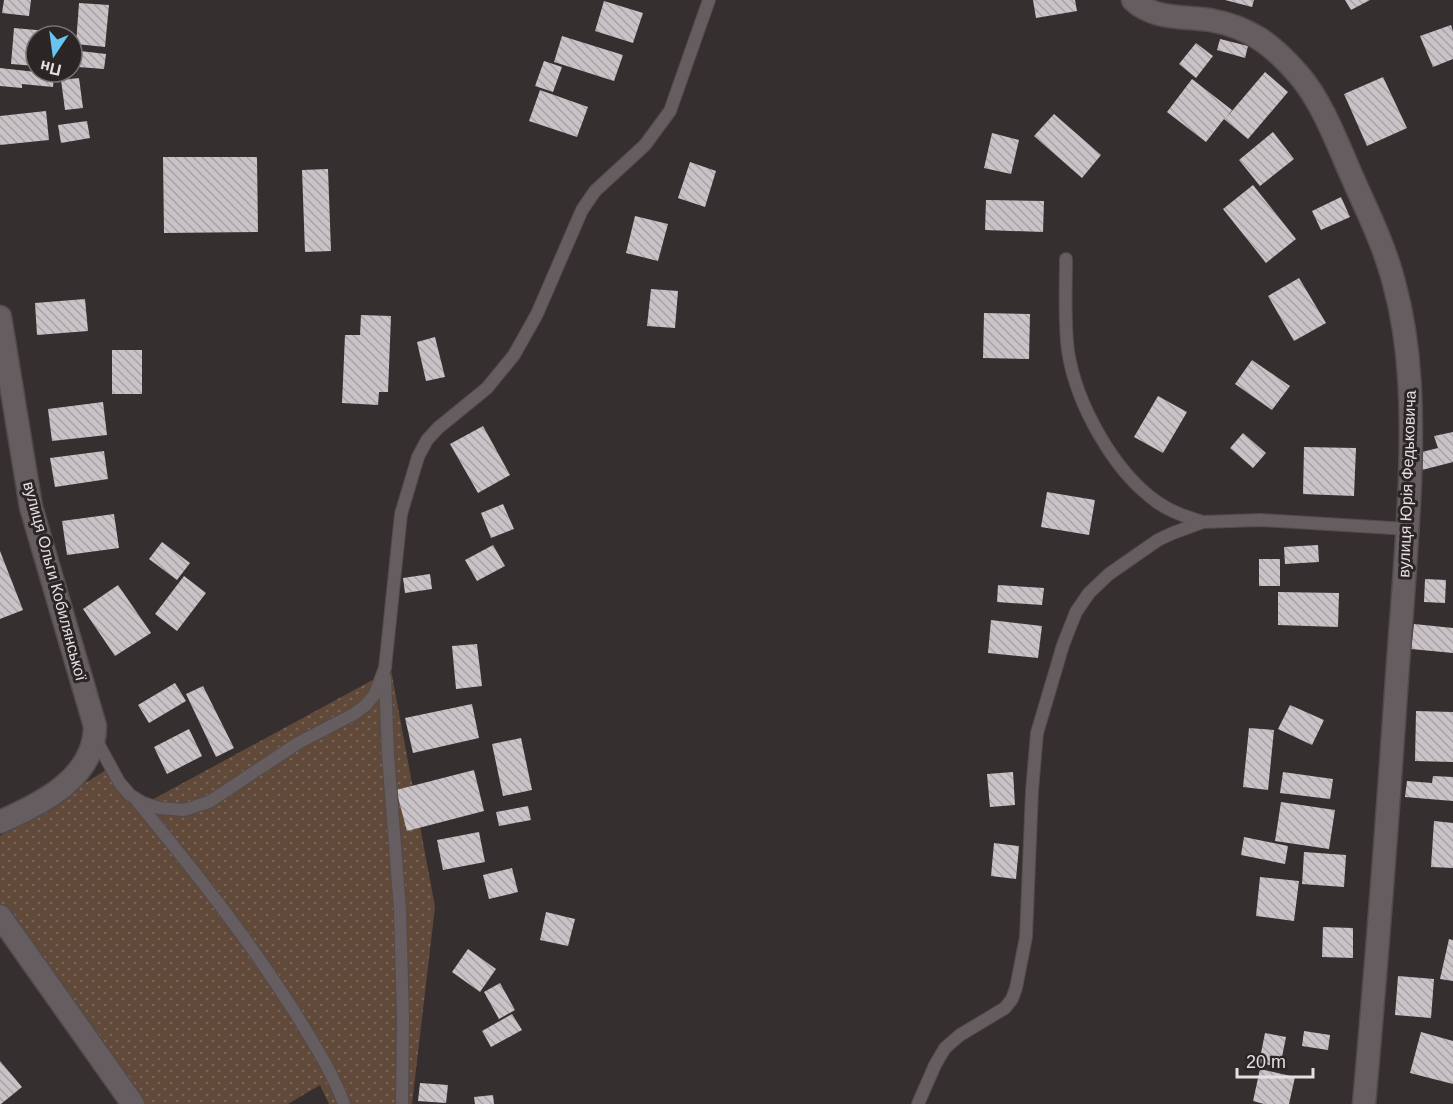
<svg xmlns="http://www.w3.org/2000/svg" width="1453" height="1104" viewBox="0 0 1453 1104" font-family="Helvetica,sans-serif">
<defs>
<pattern id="green-dots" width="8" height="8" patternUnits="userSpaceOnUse" patternTransform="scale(1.5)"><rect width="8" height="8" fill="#61493a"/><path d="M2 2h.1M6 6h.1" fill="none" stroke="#786356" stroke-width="1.8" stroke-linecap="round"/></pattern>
<pattern id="building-back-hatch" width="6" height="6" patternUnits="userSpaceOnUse" patternTransform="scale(1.5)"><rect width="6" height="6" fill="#c9c2c6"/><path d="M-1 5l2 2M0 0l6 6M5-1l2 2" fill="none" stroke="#a8a2a6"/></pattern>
</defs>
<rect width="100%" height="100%" fill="#352f30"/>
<path fill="url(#green-dots)" d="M 391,670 L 435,907 L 412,1104 L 329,1104 L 320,1085 L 288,1104 L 142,1104 L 0,909 L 0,836 L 106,770 L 137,808 Z"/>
<g fill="url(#building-back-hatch)">
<path d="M 4,0 L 31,0 L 29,16 L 2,13 Z"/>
<path d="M 1033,0 L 1075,0 L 1077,11 L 1036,18 Z"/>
<path d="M 1225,0 L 1254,0 L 1252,7 Z"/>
<path d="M 1345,0 L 1370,0 L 1351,10 Z"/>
<path d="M 604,1 L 643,13 L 633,43 L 595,31 Z"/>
<path d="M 79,3 L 109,5 L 105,47 L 76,44 Z"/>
<path d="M 1451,25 L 1453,31 L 1453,59 L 1433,67 L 1420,36 Z"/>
<path d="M 14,28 L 69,33 L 69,36 L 36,36 L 36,66 L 11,64 Z"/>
<path d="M 562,36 L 623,55 L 614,81 L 554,62 Z"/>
<path d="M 1220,39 L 1248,46 L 1245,58 L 1217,50 Z"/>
<path d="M 1196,43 L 1213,56 L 1196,78 L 1179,64 Z"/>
<path d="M 80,51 L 106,54 L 104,69 L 78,67 Z"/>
<path d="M 544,61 L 562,67 L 553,92 L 535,86 Z"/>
<path d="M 0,68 L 54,74 L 53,87 L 22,84 L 22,88 L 0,86 Z"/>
<path d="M 1265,72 L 1288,92 L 1248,139 L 1224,119 L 1206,142 L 1167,112 L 1192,79 L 1232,110 L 1226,118 Z"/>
<path d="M 1383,77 L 1407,128 L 1367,146 L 1344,94 Z"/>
<path d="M 79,78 L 83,108 L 65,110 L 61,80 Z"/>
<path d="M 540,90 L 588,107 L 577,137 L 529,121 Z"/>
<path d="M 46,111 L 49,140 L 0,145 L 0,116 Z"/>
<path d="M 1054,114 L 1101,155 L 1082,178 L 1034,136 Z"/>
<path d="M 87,121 L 90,138 L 61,143 L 58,125 Z"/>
<path d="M 1273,132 L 1294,159 L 1260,186 L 1239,160 Z"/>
<path d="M 992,133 L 1019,140 L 1011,174 L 984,168 Z"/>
<path d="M 163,157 L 257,157 L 258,232 L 164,233 Z"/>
<path d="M 690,162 L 716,171 L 705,207 L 678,198 Z"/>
<path d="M 328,169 L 331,251 L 305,252 L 302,170 Z"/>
<path d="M 1253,185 L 1296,239 L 1266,263 L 1223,209 Z"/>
<path d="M 1341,197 L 1350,217 L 1321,230 L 1312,211 Z"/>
<path d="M 986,200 L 1044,201 L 1043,232 L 985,230 Z"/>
<path d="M 635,216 L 668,224 L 658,261 L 626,253 Z"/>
<path d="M 1299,278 L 1326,323 L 1294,341 L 1268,296 Z"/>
<path d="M 651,289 L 678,291 L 675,328 L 647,326 Z"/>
<path d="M 85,299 L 88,331 L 37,335 L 35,303 Z"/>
<path d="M 984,313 L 1030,314 L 1029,359 L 983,358 Z"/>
<path d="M 361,315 L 391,316 L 388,392 L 379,392 L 378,405 L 342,403 L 345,335 L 360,335 Z"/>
<path d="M 435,337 L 445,377 L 426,381 L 417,342 Z"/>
<rect x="112" y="350" width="30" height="44"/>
<path d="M 1252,360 L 1290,386 L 1272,410 L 1235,384 Z"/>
<path d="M 1158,396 L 1187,412 L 1163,453 L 1134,437 Z"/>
<path d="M 103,402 L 107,435 L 52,441 L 48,409 Z"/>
<path d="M 483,426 L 510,475 L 478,493 L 450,444 Z"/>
<path d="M 1453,432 L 1453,462 L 1422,470 L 1418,453 L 1438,448 L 1434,436 Z"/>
<path d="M 1243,433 L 1266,453 L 1253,468 L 1230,448 Z"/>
<path d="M 1304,447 L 1356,448 L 1354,496 L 1303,494 Z"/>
<path d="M 104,451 L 108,479 L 55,487 L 50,458 Z"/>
<path d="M 1047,492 L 1095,500 L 1089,535 L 1041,527 Z"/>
<path d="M 503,504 L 514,529 L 491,538 L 481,513 Z"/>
<path d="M 114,514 L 119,548 L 67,555 L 62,521 Z"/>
<path d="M 162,542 L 190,563 L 177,580 L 149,559 Z"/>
<path d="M 493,545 L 505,566 L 477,581 L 465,560 Z"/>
<path d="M 1318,545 L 1319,562 L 1285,564 L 1284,547 Z"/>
<path d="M 0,551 L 23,610 L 0,619 Z"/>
<rect x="1259" y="559" width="21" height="27"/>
<path d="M 430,574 L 432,589 L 405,593 L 403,578 Z"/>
<path d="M 184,576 L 206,593 L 177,631 L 155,614 Z"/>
<path d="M 1425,579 L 1446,580 L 1445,603 L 1424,602 Z"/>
<path d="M 118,585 L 151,633 L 115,656 L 83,609 Z"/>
<path d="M 998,585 L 1044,588 L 1042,605 L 997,602 Z"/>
<path d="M 1278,592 L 1339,593 L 1338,627 L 1278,625 Z"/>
<path d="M 991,620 L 1042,626 L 1038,658 L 988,653 Z"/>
<path d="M 1414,624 L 1453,628 L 1453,653 L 1411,649 Z"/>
<path d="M 477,644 L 482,686 L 456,689 L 452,646 Z"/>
<path d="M 175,683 L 186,701 L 149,723 L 138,705 Z"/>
<path d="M 203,686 L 234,748 L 216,757 L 186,694 Z"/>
<path d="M 472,704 L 479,738 L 413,753 L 405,718 Z"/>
<path d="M 1290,705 L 1324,720 L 1312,745 L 1278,729 Z"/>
<path d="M 1416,711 L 1453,712 L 1453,762 L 1415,761 Z"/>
<path d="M 1249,728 L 1274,730 L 1268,790 L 1243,787 Z"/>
<path d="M 189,729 L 202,756 L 167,774 L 154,747 Z"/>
<path d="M 521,738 L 532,790 L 503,796 L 492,744 Z"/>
<path d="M 474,770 L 484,811 L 407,831 L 396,790 Z"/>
<path d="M 1013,772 L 1015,805 L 990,807 L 987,774 Z"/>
<path d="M 1283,772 L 1333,779 L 1330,799 L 1280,793 Z"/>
<path d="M 1433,776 L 1453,777 L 1453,801 L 1405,797 L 1407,781 L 1432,783 Z"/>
<path d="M 1281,802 L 1335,810 L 1329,849 L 1275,841 Z"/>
<path d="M 528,806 L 531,820 L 499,826 L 496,812 Z"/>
<path d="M 1434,821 L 1453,823 L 1453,868 L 1431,867 Z"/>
<path d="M 479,832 L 485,862 L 443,870 L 437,840 Z"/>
<path d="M 1244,837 L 1288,846 L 1285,864 L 1241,855 Z"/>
<path d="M 994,843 L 1019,846 L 1016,879 L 991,876 Z"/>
<path d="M 1304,852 L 1346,855 L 1344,887 L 1302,884 Z"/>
<path d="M 512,868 L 518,892 L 489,899 L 483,875 Z"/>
<path d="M 1260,877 L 1299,881 L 1294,921 L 1256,916 Z"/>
<path d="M 546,912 L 575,919 L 568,946 L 540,940 Z"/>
<path d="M 1323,927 L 1353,928 L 1353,958 L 1322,957 Z"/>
<path d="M 1449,939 L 1453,940 L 1453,981 L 1440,979 Z"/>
<path d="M 468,949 L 496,969 L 480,992 L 452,972 Z"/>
<path d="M 1398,976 L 1434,979 L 1431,1018 L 1395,1015 Z"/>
<path d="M 500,983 L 515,1010 L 499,1019 L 484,992 Z"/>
<path d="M 512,1014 L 522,1030 L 491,1047 L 482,1031 Z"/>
<path d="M 1304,1031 L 1330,1035 L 1328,1050 L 1302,1046 Z"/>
<path d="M 1421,1032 L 1453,1041 L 1453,1084 L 1410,1073 Z"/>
<path d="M 1265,1033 L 1286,1037 L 1280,1067 L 1259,1063 Z"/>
<path d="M 0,1061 L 22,1087 L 1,1104 L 0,1104 Z"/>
<path d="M 1260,1069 L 1295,1077 L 1289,1104 L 1264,1104 L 1253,1101 Z"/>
<path d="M 420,1083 L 448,1085 L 446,1103 L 418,1101 Z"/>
<path d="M 493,1095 L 494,1104 L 475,1104 L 474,1097 Z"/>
</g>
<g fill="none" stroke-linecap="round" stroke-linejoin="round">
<g stroke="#514b4c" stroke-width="14">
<g id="service">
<path d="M 1066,259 C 1066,290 1064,320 1068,351 C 1076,403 1113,471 1157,502 C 1171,512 1187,517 1203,522"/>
<path d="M 385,678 L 388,755 L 400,910 L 403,1019 L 402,1104"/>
<path d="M 95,738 L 119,782 L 130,795 L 143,803 L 159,808 L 184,810 L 209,802 L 298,743 L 354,714 L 366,705 L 375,694 L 385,668 L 401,514 L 418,457 L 427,440 L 438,428 L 487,388 L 514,355 L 537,314 L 582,210 L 595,191 L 645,145 L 670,111 L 709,0"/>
<path d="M 137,801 C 193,869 247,937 294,1011 C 312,1041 332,1071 344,1104"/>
<path d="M 918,1104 L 935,1065 L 945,1048 L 960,1035 L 1005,1008 L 1012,999 L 1016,988 L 1026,937 L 1032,791 L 1037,733 L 1063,645 L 1076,612 L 1089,593 L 1109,574 L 1158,540 L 1173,533 L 1203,522 L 1260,520 L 1408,529"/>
</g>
</g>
<g stroke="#514b4c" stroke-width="25">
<g id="minor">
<path d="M 1133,0 C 1154,20 1183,16 1210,20 C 1249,27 1272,44 1298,74 C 1322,101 1338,145 1353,179 C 1368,213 1385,247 1394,283 C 1412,348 1412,415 1410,481 C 1407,556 1400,631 1395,706 C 1386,839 1376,971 1364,1104"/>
<path d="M 0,317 L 31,507 L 95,726 C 95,778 41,804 0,822"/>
<path d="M 0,916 L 133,1104"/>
</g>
</g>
<use href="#service" stroke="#655d5f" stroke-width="12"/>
<use href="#minor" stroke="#655d5f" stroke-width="22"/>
</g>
<g text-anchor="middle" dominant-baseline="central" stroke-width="6" stroke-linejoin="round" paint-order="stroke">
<g font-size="16" fill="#e4e0e1" stroke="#2b2526">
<text transform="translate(1407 484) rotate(-88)">вулиця Юрія Федьковича</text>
<text transform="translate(55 581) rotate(75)">вулиця Ольги Кобилянської</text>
</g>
</g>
<g transform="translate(54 54) rotate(193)"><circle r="28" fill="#2b2526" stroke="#757071" stroke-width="1.5"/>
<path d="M0-4.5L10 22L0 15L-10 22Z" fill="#69c4f1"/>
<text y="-9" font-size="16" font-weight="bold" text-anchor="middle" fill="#e4e0e1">Пн</text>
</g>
<path d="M1237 1068v9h76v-9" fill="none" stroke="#e4e0e1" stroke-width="3"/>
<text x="1246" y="1068" font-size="18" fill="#e4e0e1" stroke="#2b2526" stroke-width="4.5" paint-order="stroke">20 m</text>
</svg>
